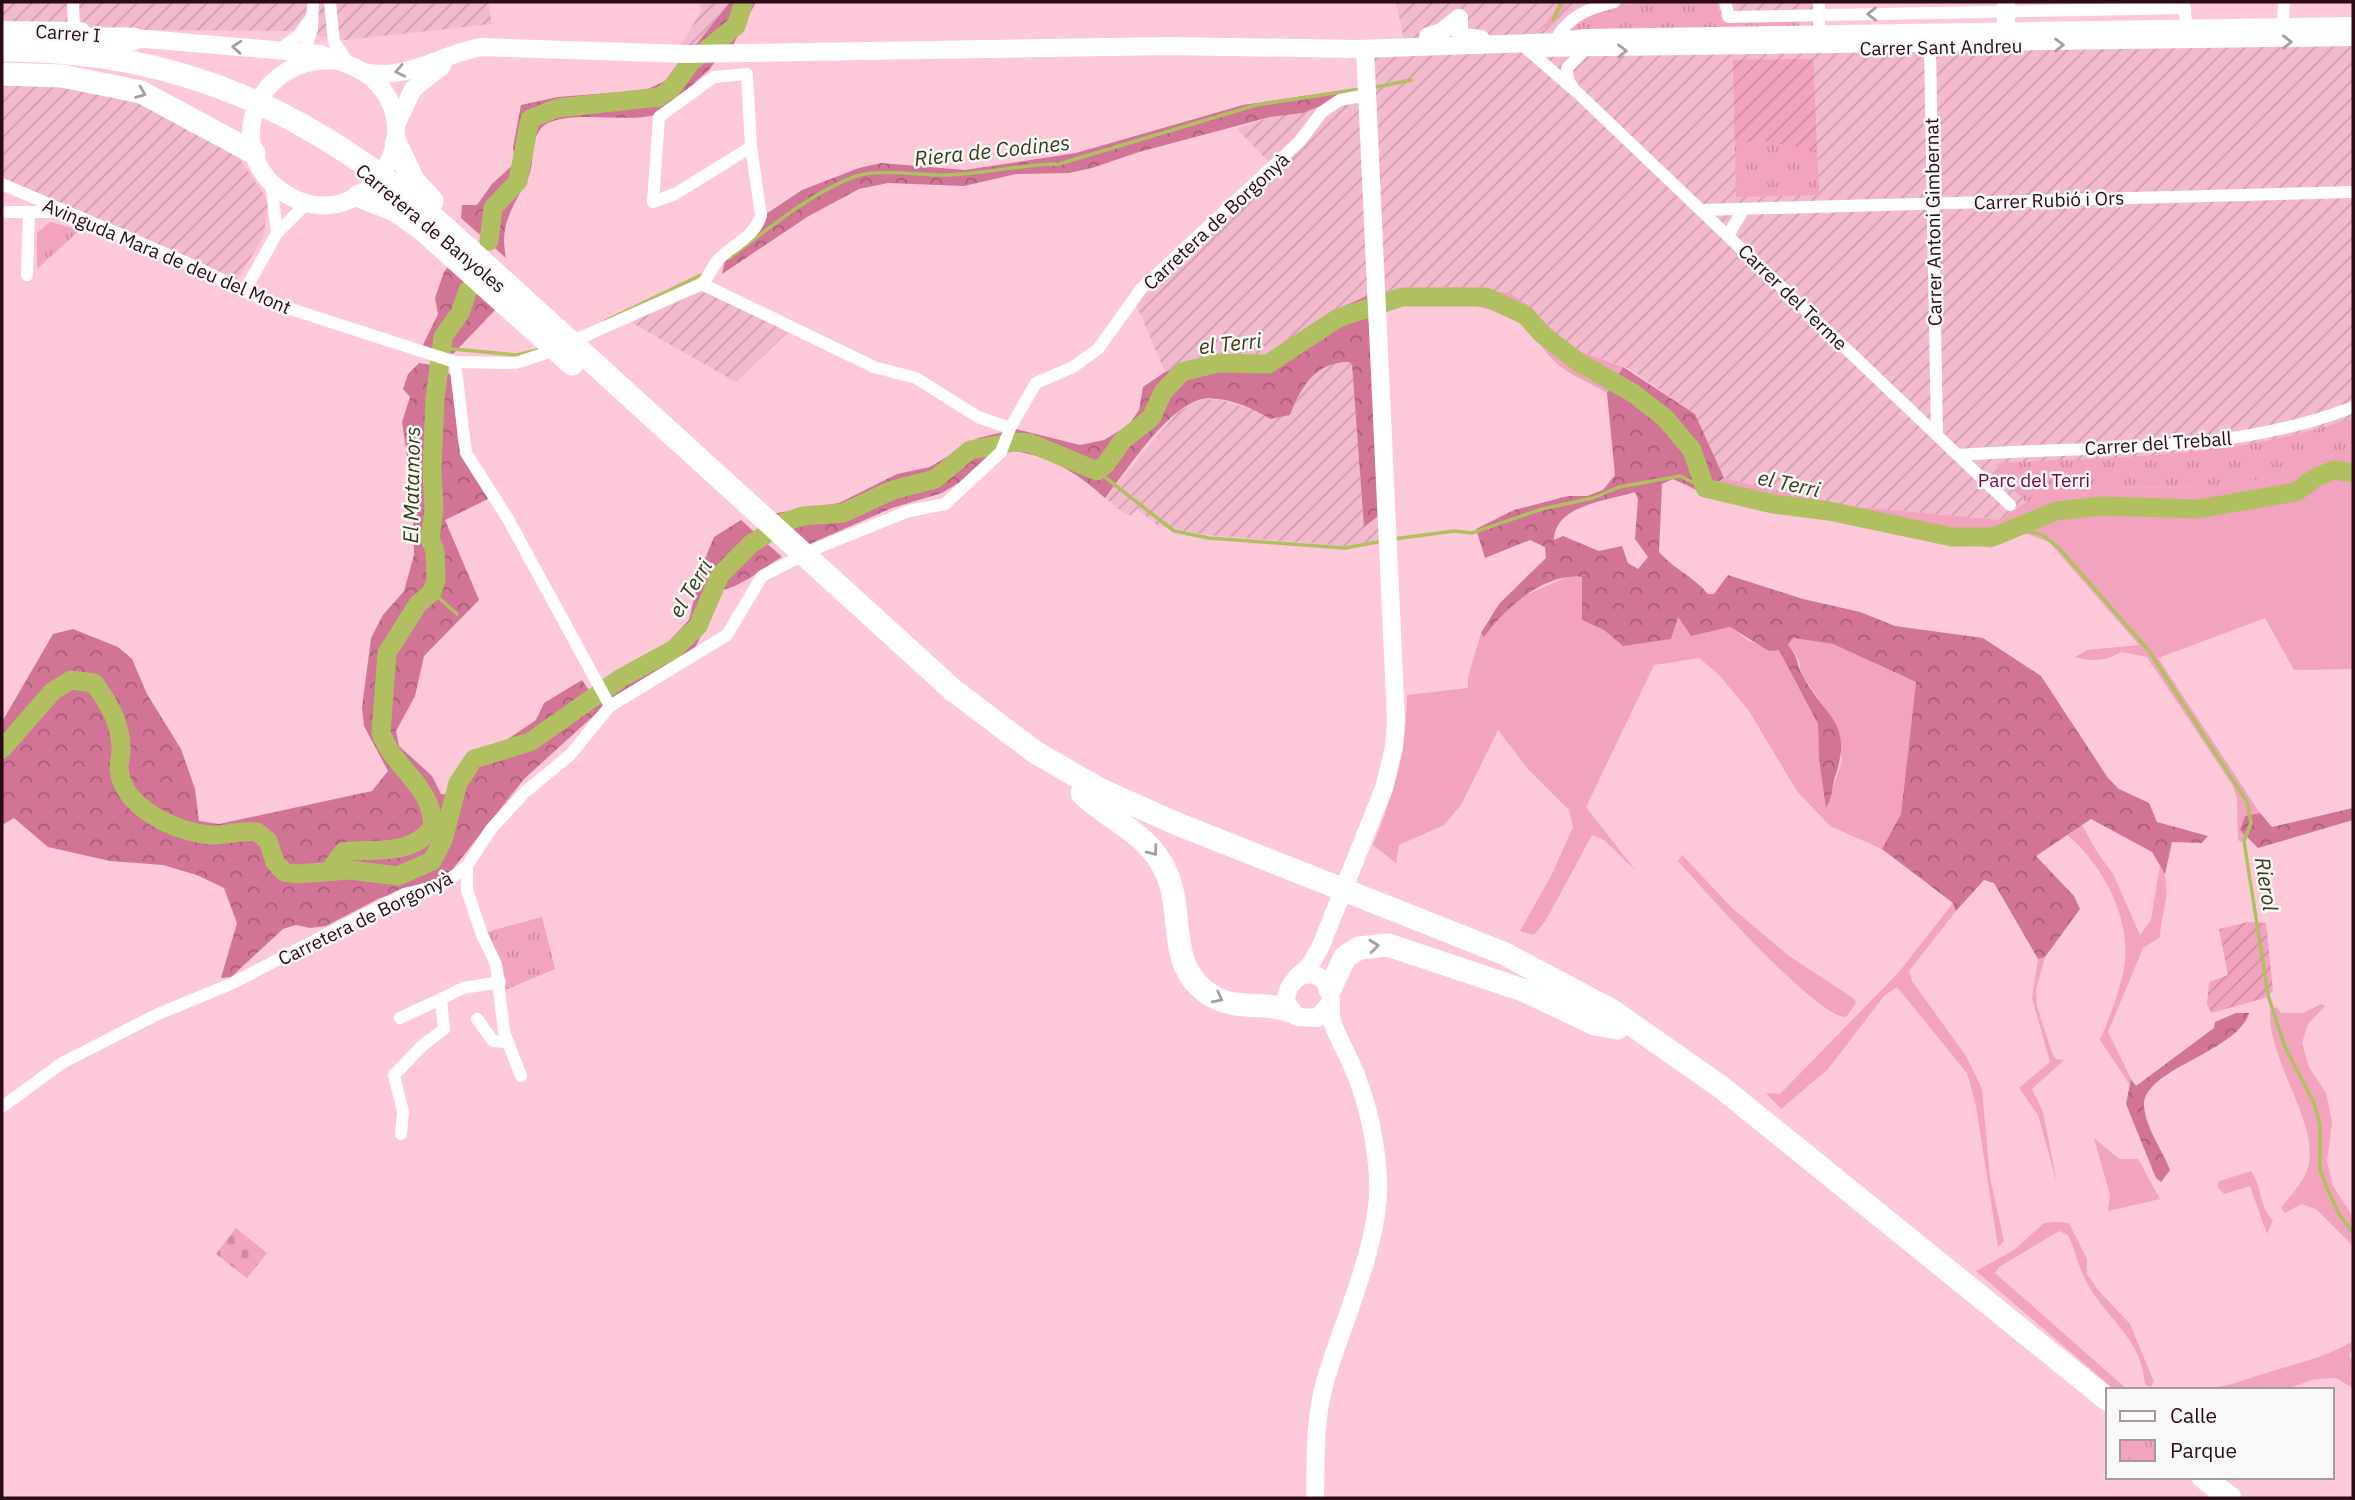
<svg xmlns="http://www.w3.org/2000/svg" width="2355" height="1500" viewBox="0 0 2355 1500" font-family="'IBM Plex Sans',sans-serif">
<defs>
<pattern id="industrial-furrows" width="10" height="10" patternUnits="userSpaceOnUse" patternTransform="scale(1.75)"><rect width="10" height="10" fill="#f3b9cc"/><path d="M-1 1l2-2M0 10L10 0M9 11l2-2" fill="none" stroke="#d09eae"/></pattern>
<pattern id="forest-crowns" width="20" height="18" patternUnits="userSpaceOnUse" patternTransform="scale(1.75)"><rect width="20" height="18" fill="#d17496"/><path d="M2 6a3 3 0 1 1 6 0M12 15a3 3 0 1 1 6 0" fill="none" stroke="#aa5d79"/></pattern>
<pattern id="cemetery-stones" width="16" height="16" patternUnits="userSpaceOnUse" patternTransform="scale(1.75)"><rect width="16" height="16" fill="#f2a3bd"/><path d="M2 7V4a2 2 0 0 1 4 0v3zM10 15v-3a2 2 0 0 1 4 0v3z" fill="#d08ba2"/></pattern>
<pattern id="park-tufts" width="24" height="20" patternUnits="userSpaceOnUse" patternTransform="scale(1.75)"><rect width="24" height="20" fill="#f2a3bd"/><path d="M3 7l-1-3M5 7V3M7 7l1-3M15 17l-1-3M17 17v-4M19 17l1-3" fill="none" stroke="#d08ba2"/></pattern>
<pattern id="garden-furrows" width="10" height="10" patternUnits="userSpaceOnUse" patternTransform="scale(1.75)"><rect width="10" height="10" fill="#f2a3bd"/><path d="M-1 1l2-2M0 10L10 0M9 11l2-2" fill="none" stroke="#d08ba2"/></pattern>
</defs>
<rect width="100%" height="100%" fill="#fdc8d8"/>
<g fill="url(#industrial-furrows)">
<path d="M 2,2 L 488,2 L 492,24 L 345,40 L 288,31 L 2,29 Z"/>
<path d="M 699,2 L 730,2 L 694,47 L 680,47 L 701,11 Z"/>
<path d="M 1396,2 L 1558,2 L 1553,14 L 1538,28 L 1544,30 L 1570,2 L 1819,2 L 1820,34 L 2353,27 L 2353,452 L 2026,502 L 2000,520 L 1846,506 L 1724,478 L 1695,414 L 1630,369 L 1582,352 L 1556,334 L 1532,308 L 1379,292 L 1331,312 L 1295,345 L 1266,359 L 1259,361 L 1218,355 L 1165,372 L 1133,297 L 1270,163 L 1237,129 L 1270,117 L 1303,113 L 1343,97 L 1368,93 L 1365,40 L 1404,40 Z"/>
<path d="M 2,81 L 58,82 L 130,95 L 238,156 L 269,202 L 263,238 L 233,286 L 2,184 Z"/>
<path d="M 693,293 L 715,293 L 790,330 L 736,382 L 629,321 Z"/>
<path d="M 1338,362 L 1352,363 L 1364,526 L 1382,513 L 1383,537 L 1357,547 L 1207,535 L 1158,526 L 1137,509 L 1131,515 L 1125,514 L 1105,498 L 1178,412 L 1200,399 L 1221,400 L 1260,412 L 1270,419 L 1289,415 L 1306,382 L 1322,367 Z"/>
</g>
<g fill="#f2a3bd">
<path d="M 1558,2 L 1570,2 L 1551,25 L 1535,33 L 1553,14 Z"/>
<path d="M 1458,287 L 1510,293 L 1532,308 L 1556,334 L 1582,352 L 1623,367 L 1607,393 C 1589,382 1566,374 1552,359 C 1539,345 1533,330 1515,320 C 1475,297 1427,306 1383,306 L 1382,291 Z"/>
<path d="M 2353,452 L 2353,669 L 2294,670 L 2265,618 L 2158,658 L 2260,813 L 2245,816 L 2241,830 L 2248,837 L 2241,842 L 2238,840 L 2237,798 L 2233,786 L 2147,657 L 2121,652 C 2106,661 2092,662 2075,657 L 2087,650 L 2139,645 L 2049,542 L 2025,533 L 1990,548 L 1875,524 L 1807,517 L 1788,510 L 1722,500 L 1701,492 L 1724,478 L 1847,506 L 2000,520 L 2026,502 L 2054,495 L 2097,488 L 2219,487 L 2281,475 L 2324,457 Z"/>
<path d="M 1569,576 L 1582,577 L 1582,620 L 1604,630 L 1623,646 L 1678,617 L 1691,636 L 1730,627 L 1749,641 L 1780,650 L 1818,724 L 1819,760 L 1826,807 L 1842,762 L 1837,726 L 1801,673 L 1799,659 L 1788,645 L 1793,638 L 1833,644 L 1916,682 L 1901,814 L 1882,849 L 1830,826 L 1797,791 L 1749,711 L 1719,675 L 1699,658 L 1654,665 L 1586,807 L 1636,871 L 1604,840 L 1592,835 L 1546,920 L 1534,935 L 1520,931 L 1552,874 L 1573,827 L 1569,810 L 1528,769 L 1498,730 L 1461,805 L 1444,825 L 1399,845 L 1396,863 L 1373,845 C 1394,793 1407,751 1407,695 L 1468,688 L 1468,677 L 1481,633 L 1484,636 L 1515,600 Z"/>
<path d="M 2082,825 L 2097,852 L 2113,874 L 2140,935 L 2151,920 L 2160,865 C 2174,888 2161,912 2160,937 L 2143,948 L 2108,1032 L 2131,1079 L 2130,1085 L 2100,1040 C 2108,1022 2121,987 2124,968 C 2133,921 2103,864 2067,835 Z"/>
<path d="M 1682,855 L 1732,908 L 1789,956 L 1853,998 L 1856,1003 L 1846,1017 C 1815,1016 1703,889 1678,861 Z"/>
<path d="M 1953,903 L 1956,911 L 1909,971 L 1912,981 L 1966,1056 L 1982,1089 L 1990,1178 L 2004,1241 L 1998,1247 L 1976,1106 L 1967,1073 L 1897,987 L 1884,996 L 1828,1069 L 1781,1109 L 1766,1093 L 1780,1094 L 1899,972 Z"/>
<path d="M 2045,957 L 2036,990 L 2037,1006 L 2052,1053 L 2056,1059 L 2064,1060 L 2032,1089 L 2043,1112 L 2057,1183 L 2038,1115 L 2019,1088 L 2050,1062 L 2032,998 L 2038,959 Z"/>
<path d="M 2321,1004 L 2325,1006 L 2308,1024 L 2302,1043 L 2309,1067 L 2326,1093 L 2332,1122 L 2327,1162 L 2333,1186 L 2353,1217 L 2353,1246 L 2316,1209 L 2301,1204 L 2285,1213 L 2281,1208 C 2290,1196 2305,1181 2308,1167 C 2320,1124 2268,1061 2270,1011 L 2277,1007 L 2281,1013 L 2303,1013 Z"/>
<path d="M 2094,1138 L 2119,1159 L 2138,1159 L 2160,1199 L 2108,1211 L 2110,1195 Z"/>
<path d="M 2251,1171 C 2262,1186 2259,1207 2273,1220 L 2267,1234 L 2250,1186 L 2224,1194 L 2218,1187 L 2218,1182 L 2223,1180 Z"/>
<path d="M 2055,1222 L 2069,1223 L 2087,1259 L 2087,1274 L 2098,1290 L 2130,1324 L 2154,1382 L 2150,1387 L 2145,1384 C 2141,1336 2106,1320 2086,1281 C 2078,1266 2076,1250 2068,1235 L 2059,1231 L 1999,1267 L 1995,1273 L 2128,1390 L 2115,1390 L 1976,1271 L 2014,1250 L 2044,1223 Z"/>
<path d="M 2353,1341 L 2353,1349 L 2349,1354 L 2353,1365 L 2353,1388 L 2336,1378 L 2314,1379 L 2285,1390 L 2185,1390 C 2218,1389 2230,1385 2260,1375 C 2293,1364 2323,1359 2353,1341 Z"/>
</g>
<g fill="url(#forest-crowns)" fill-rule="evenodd">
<path d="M 730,2 L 756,2 L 733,45 L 694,47 Z"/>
<path d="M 679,62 L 715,62 L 708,71 C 691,84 674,108 654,115 C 627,124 555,106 539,131 C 530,145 535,163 528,178 C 513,208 499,223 506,258 L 461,218 L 462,205 L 477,205 L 492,184 L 515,163 L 513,147 L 521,105 L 558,97 L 646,90 L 665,81 Z"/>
<path d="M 1358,88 L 1359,95 L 1343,97 L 1303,113 L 1270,117 L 1139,152 L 1092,168 L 1069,173 L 1016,174 L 964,186 L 888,183 L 859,189 L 807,217 L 722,274 L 726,255 L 766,214 L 802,190 L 859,168 L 881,163 L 965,170 L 1076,153 L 1243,105 Z"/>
<path d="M 448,267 L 496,309 L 453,354 L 422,347 L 438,314 L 435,298 L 444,272 Z"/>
<path d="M 1367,296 L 1382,513 L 1364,527 L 1352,364 L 1348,362 C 1315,362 1301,387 1290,415 L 1270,419 C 1254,408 1218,393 1198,400 C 1163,413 1128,469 1105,498 C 1073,469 1041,451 997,450 L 962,481 L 942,493 L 892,508 L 805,546 L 771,514 L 839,503 L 897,474 L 930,467 L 978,438 L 1016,429 L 1080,445 L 1104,440 L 1129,425 L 1139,410 L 1143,387 L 1165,372 L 1218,355 L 1259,361 L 1266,359 L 1295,345 L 1331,312 Z"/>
<path d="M 419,363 L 439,366 L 452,376 L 458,441 L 463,456 L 490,498 L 445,520 L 479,600 L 424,656 L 415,696 L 396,731 L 399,746 L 432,776 L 441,794 L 449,795 L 475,758 L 495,748 L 536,720 L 544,703 L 582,680 L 590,692 L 656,655 L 689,620 L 701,569 L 714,537 L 741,520 L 782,557 C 761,569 745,584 723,590 L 695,648 L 612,699 L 524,779 L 452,870 L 435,880 L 380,898 L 326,926 L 310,928 L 296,925 L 283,929 L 231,977 L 221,978 L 237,923 L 224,888 L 197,875 L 163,865 L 110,861 L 48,847 L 14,818 L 2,825 L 2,722 L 53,634 L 73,629 L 118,647 L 132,659 L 147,694 L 181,749 L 195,789 L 199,821 L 219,824 L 372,791 L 388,771 L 364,726 L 362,708 L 371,638 L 383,615 L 404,591 L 414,555 L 413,496 L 402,422 L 410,397 L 403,389 L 408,374 Z"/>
<path d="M 1623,367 L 1695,414 L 1724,478 L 1701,492 L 1673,479 L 1662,484 L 1659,552 C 1675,570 1693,576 1708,594 L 1714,594 L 1728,575 L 1803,599 L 1860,612 L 1895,626 L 1983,638 L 2041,676 L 2108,778 L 2119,789 L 2149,803 L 2157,822 L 2208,836 L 2202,843 L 2172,842 L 2165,874 L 2152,852 L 2091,819 L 2036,856 L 2074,896 L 2080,909 L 2045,957 L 2038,959 L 1994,883 L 1984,880 L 1956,911 L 1953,903 L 1882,849 L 1901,814 L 1916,682 L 1833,644 L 1793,638 L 1788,645 C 1800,660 1795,661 1802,674 C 1824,718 1854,720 1835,777 C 1832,787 1832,799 1826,808 L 1819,760 L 1818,724 L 1779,650 L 1769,651 L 1730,627 L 1691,636 L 1678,617 L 1671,639 L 1623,646 L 1604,630 L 1582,620 L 1582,577 C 1545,572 1504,609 1484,637 L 1481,633 L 1499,604 L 1546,558 L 1545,547 L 1530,540 L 1485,558 L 1476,529 L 1514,510 L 1568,496 L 1587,496 L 1603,490 L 1615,475 L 1607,393 ZM 1635,492 L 1638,499 L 1635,539 L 1648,557 L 1638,569 L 1628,563 L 1622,546 L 1599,551 L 1563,536 L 1554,540 C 1555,504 1608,501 1635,492 Z"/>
<path d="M 2353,808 L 2353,820 L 2258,848 L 2240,830 L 2245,816 L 2260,813 L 2272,827 Z"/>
<path d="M 2236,1013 L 2249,1013 C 2238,1052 2142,1069 2144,1106 C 2146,1129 2162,1149 2170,1170 L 2161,1182 L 2156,1178 L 2126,1104 L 2131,1079 L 2136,1086 L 2214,1028 L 2215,1022 Z"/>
</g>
<path fill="url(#cemetery-stones)" d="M 236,1228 L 267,1253 L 247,1278 L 216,1254 Z"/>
<g fill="url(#park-tufts)">
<path d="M 1638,2 L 1717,2 L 1722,22 L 1799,21 L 1800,27 L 1571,30 L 1584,17 Z"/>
<path d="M 1813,59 L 1819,195 L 1736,197 L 1733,60 Z"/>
<path d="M 50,222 L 80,230 L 37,269 L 37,233 Z"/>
<path d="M 2353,418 L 2353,452 L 2324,457 L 2281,475 L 2219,487 L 2097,488 L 2026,502 L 1996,474 L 1999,463 C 2122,457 2235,458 2353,418 Z"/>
<path d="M 542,917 L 555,969 L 505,990 L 504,972 L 487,932 Z"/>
</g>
<g fill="url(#garden-furrows)">
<path d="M 1813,59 L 1817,150 L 1763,141 L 1735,143 L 1733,60 Z"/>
<path d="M 2248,922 L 2266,923 L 2273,991 L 2265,998 L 2211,1013 L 2207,1004 L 2209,982 L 2228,975 L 2219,929 Z"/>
</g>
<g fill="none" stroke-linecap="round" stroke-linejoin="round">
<g stroke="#b0c061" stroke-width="3.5">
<path d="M 1553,20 L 1562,2"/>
<path d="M 1372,88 L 1411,80"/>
<path d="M 729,258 C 769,229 810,193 856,176 C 879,168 921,176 947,175 C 985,174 1021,164 1059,164 L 1256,105 L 1361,89"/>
<path d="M 605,321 L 701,275"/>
<path d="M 442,348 L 517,355 L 537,350"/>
<path d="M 1097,471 L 1174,531 L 1209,538 L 1345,548 L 1383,541"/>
<path d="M 2017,528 L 2043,535 L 2059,548 L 2149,651 L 2247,802 L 2251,823 L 2244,841 L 2268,995 L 2285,1047 L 2314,1103 L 2320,1125 L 2320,1170 L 2327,1188 L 2339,1214 L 2353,1233"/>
<path d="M 1394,539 L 1454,531 L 1472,533 L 1542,509 L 1593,498 L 1619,487 L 1680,476 L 1705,488"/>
<path d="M 432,592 L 457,614"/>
<path d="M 547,729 L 553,732"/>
</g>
<g stroke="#b0c061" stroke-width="19">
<path d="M 489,241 L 493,208 L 518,181 L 530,119 L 558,108 L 659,97 L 672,88 L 691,62 L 736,26 L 744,2"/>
<path d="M 2,749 L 53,691 L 71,680 L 94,683 C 108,702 120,722 121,746 C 122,754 119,761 119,768 C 121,808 179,834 214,835 C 228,835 241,830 257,832 L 268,841 L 275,862 L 284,872 L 296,874 L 350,870 L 398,876 L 432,861 L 443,840 L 458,783 L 474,759 L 530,742 L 621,678 L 674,649 L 698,626 L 720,575 L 751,544 L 785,522 L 803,516 L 843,513 L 893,490 L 935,479 L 970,450 L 1014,442 L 1030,443 L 1097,471 L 1106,464 L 1123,440 L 1151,418 L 1163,392 L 1182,372 L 1218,363 L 1268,364 L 1338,318 L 1402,297 L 1486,297 L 1525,315 L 1542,334 L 1578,362 L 1633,393 L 1665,418 L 1692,450 L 1705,488 L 1773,504 L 1829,511 L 1952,537 L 1993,537 L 2056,511 L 2101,506 L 2198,509 L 2296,492 L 2315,478 L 2334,470 L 2353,473"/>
<path d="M 329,871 L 343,852 C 375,848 413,857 433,826 C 432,785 394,769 381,733 L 387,653 L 418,604 L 432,592 L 436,580 L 435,551 L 430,539 L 434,508 L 432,471 L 435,398 L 443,337 L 460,313 L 468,290"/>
</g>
<g stroke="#fff" stroke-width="12">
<path d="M 73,2 L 74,30"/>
<path d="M 330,2 L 334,42 L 348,62"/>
<path d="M 1725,2 L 1729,17 L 2185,8 L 2186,29"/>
<path d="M 1819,2 L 1819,24"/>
<path d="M 2283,27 L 2284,2"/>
<path d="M 1559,34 C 1573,14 1591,8 1614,2"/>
<path d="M 1930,47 L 1937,435"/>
<path d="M 280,49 L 297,37 L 311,18"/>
<path d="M 1527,49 L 1580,95 L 2010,505"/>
<path d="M 1529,51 L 2353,40"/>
<path d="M 302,59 L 312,29 L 313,2"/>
<path d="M 1573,87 L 1568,81 L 1567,68 L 1583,52"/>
<path d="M 271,183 L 277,233"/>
<path d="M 2,184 L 185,262 L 266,301 L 455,362 L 516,363 L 546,353 L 702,284 C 709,276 712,267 718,260 C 732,245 756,236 761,215 L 751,147 L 747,74 L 714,77 L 659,117 L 653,202 L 675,194 L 751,147"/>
<path d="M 1701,210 L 2353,192"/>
<path d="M 2,212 L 57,212"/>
<path d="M 1728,235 L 1744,209"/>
<path d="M 27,275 L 29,212"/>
<path d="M 702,284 L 874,367 L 916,378 L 978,417 L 1010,428"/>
<path d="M 244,292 L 277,233 L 307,203"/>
<path d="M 455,362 L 466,453 L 508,519 L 610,706"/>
<path d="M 1959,455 C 2090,445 2228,456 2353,407"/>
<path d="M 467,866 L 467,890 L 482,935 L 496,964 L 504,1032 L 521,1076"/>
<path d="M 400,1018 L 441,999"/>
<path d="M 477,1019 L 493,1041 L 508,1042"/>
<path d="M 2,1107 L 62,1063 L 158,1014 L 231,984 L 404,894 L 442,885 L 467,866 L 491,829 L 525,792 L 570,755 L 610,706 L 727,635 L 762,576 L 822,546 L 909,511 L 945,504 L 1001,452 L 1010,428 L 1036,383 L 1073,367 L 1098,349 L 1141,289 L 1300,141 L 1322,112 L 1340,100 L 1367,95"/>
<path d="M 401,1134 L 403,1112 L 394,1075 L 422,1046 L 444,1029 L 441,999 L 463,988 L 500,982"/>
</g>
<g stroke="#fff" stroke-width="18">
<path d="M 2006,2 L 2006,32"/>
<path d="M 1459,18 L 1459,31 L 1464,37 L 1481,39"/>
<path d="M 2,30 L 81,31"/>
<path d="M 1428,36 L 1441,32 L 1459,18"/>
<path d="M 123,37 L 321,54 C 340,62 362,67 377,83 C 414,122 394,182 347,201 C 333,207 315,207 300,201 C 215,167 249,51 339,61"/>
<path d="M 364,72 C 405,82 443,53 482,47 L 687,54 L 1169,46 L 1357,49 L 1559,42 L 1585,38 L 2353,26"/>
<path d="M 396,125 L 413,89 L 442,66"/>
<path d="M 1296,978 L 1310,965 L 1320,948 L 1384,788 L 1394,747 L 1396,720 L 1365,49"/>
<path d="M 1315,1498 C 1316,1460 1314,1420 1325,1382 C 1342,1323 1382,1239 1378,1178 C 1376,1142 1369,1108 1356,1075 C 1349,1056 1338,1040 1332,1021 C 1329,1010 1334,996 1327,985 C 1313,963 1285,978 1286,1002 L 1297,1017 L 1317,1018 L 1330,1003"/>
</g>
<g stroke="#fff" stroke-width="23">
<path d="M 66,39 L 133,39"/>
<path d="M 2,50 C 177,49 313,112 443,226 L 953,690 L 1035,752 L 1099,789 L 1175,823 L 1503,953 L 1611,1010 L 1721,1087 L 2108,1400"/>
<path d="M 2,74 L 62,76 L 141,92 L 254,153"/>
<path d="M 396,144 L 413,180 L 432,201"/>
<path d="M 359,196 L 395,210 L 422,229 L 572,364"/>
<path d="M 1082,793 C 1110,821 1149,833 1166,872 C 1186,915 1164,967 1212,996 C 1237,1011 1265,1001 1290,1011"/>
<path d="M 1330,989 L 1345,957 L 1359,948 L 1388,945 L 1523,990 L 1595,1024 L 1617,1028"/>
<path d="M 2203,1477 L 2230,1498"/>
</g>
</g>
<defs><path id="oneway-chevron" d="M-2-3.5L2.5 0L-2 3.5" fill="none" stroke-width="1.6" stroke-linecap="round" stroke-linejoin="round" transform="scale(1.75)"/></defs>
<g stroke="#aa9da2">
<use href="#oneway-chevron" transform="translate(1872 14) rotate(179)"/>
<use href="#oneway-chevron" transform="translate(2287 42) rotate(-1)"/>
<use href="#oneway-chevron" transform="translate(2059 45) rotate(-1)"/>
<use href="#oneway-chevron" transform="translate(237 47) rotate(-176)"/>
<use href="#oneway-chevron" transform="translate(1622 51) rotate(-1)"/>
<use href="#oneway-chevron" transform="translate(400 71) rotate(168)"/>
<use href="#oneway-chevron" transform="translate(141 93) rotate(21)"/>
<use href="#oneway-chevron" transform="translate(1153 851) rotate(53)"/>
<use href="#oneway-chevron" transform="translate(1374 946) rotate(-6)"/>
<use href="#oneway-chevron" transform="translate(1218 998) rotate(27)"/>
</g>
<g text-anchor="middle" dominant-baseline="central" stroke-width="5" stroke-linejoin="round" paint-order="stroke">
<g font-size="19" fill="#2a0b17" stroke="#f9f9f9">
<text transform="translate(68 33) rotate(4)">Carrer I</text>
<text transform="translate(1941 47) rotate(-1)">Carrer Sant Andreu</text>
<text transform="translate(2049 200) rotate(-2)">Carrer Rubió i Ors</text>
<text transform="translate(1216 221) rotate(-43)">Carretera de Borgonyà</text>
<text transform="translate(1933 222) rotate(-91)">Carrer Antoni Gimbernat</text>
<text transform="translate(431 228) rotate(40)">Carretera de Banyoles</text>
<text transform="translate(167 256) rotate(23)">Avinguda Mara de deu del Mont</text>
<text transform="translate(1793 297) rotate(44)">Carrer del Terme</text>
<text transform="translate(2158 443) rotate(-4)">Carrer del Treball</text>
<text transform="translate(365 918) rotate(-26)">Carretera de Borgonyà</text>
</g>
<g font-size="19" fill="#790041" stroke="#f9f9f9">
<text x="2034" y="480">Parc del Terri</text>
</g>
<g font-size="21" font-style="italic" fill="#363d15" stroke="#f9f9f9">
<text transform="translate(992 150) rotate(-6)">Riera de Codines</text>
<text transform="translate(1230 343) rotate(-6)">el Terri</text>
<text transform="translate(1789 483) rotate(12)">el Terri</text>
<text transform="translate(411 485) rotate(-89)">El Matamors</text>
<text transform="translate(690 588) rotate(-59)">el Terri</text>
<text transform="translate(2267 884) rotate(81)">Rierol</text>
</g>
</g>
<rect width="2355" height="1500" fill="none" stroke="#2a0b17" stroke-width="7"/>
<rect x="2106" y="1388" width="228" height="91" fill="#f9f9f9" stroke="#a69a9f" stroke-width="2"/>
<rect x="2120" y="1411" width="35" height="10" fill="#ffffff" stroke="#a69a9f" stroke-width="2"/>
<text x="2170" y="1423" font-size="21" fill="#2a0b17">Calle</text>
<rect x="2120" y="1440" width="35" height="21" fill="url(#park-tufts)" stroke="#a69a9f" stroke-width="2"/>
<text x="2170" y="1458" font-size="21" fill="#2a0b17">Parque</text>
</svg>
